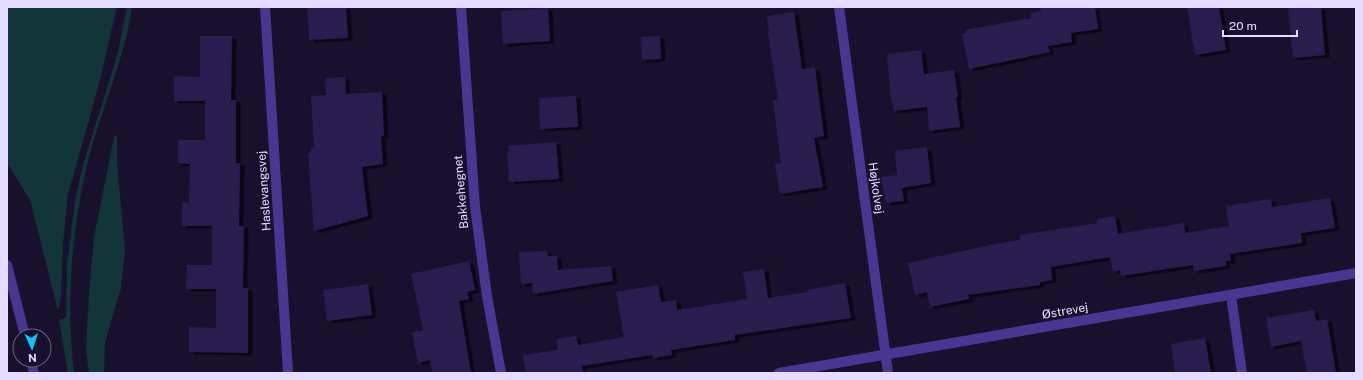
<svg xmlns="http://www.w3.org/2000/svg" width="1363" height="380" viewBox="0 0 1363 380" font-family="'Public Sans',sans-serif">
<defs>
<filter id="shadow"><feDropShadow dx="4.5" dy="2.5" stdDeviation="0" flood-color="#0009"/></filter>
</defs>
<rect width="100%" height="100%" fill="#19102e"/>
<g fill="#123539">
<path d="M 7,7 L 117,7 L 98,88 L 68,194 L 63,244 L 61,296 L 58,311 L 30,200 L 7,163 Z"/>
<path d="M 127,7 L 132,7 C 124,62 100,111 87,165 C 71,233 66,304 74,373 L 68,373 L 59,320 L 66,317 L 67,264 L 75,201 L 83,165 L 117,56 Z"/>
<path d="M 117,135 L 117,163 L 125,250 L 121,288 L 105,343 L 104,373 L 89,373 L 86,350 L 89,292 L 94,237 L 114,137 Z"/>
</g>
<g fill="#2c1a50" filter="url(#shadow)">
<path d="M 307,7 L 346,7 L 348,38 L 309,40 Z"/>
<path d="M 1040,7 L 1095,7 L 1098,29 L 1071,33 L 1072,42 L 1048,46 L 1050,52 L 969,69 L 962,34 L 966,33 L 965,30 L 1031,18 L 1030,13 L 1041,11 Z"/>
<path d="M 1187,7 L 1219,7 L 1226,50 L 1195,55 Z"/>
<path d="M 1288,7 L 1321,7 L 1325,55 L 1293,58 Z"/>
<path d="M 548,8 L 550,41 L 503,44 L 501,11 Z"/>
<path d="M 794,12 L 802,69 L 815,67 L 824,136 L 814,138 L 823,187 L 780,194 L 775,164 L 781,163 L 773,100 L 778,100 L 768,32 L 769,32 L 767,16 Z"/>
<path d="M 200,36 L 232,36 L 231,100 L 236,100 L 236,163 L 240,163 L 239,226 L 244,226 L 243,288 L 248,288 L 248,353 L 189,352 L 189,327 L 216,328 L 216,289 L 186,289 L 187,265 L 212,265 L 212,226 L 182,226 L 182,203 L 189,202 L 190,164 L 178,163 L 178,140 L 205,140 L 205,101 L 174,101 L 174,76 L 200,77 Z"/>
<path d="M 660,36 L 661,59 L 642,60 L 641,37 Z"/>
<path d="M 921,50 L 924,74 L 954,70 L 958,97 L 956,97 L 960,127 L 929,131 L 927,107 L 894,111 L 892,101 L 891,101 L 887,54 Z"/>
<path d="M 345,77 L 346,94 L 382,92 L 384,136 L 381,136 L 383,164 L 362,167 L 368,216 L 314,231 L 308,153 L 311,153 L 311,148 L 314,147 L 311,96 L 326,95 L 325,78 Z"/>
<path d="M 576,96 L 578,127 L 540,129 L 539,98 Z"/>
<path d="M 556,142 L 559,179 L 509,182 L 507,153 L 509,153 L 508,146 Z"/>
<path d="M 927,147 L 931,183 L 902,188 L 904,201 L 886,203 L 881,177 L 897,175 L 895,151 Z"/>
<path d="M 1330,198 L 1335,228 L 1301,233 L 1302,243 L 1230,254 L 1231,261 L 1226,261 L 1226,266 L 1194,271 L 1193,265 L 1121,276 L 1120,270 L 1113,272 L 1110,257 L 1051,267 L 1052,280 L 1040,282 L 1040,285 L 968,295 L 969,299 L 930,307 L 927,292 L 915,295 L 908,263 L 1000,243 L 1020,240 L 1020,235 L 1097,223 L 1097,219 L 1115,216 L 1118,234 L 1184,223 L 1185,233 L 1229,226 L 1226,206 L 1271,199 L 1272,207 Z"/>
<path d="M 547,251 L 548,256 L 557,256 L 558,270 L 611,266 L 613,281 L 533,294 L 532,283 L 521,284 L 519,252 Z"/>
<path d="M 469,261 L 475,290 L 467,292 L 469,299 L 459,301 L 471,373 L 433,373 L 430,360 L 418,363 L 412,332 L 423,330 L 411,274 Z"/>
<path d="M 764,269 L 768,298 L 808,292 L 807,290 L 845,283 L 851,318 L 735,335 L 735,340 L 671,350 L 672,355 L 653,358 L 652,355 L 582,366 L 583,373 L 526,373 L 523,355 L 558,350 L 556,339 L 576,336 L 578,345 L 624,337 L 616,292 L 658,285 L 661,302 L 676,300 L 677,310 L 747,299 L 743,272 Z"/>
<path d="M 368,284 L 372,315 L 327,321 L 323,290 Z"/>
<path d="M 1314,310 L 1316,321 L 1327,319 L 1336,373 L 1307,373 L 1301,341 L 1271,347 L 1266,318 Z"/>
<path d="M 1205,338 L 1211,373 L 1175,373 L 1171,344 Z"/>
</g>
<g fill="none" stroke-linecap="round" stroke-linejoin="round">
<g stroke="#473790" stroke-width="10">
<path d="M 265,7 L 288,373"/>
<path d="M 461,7 L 475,207 L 487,296 L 501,373"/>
<path d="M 839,7 L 888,373"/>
<path d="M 7,265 L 25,336"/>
<path d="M 1231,296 L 1242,373"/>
<path d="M 31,360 L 34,373"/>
<path d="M 779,373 L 1356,273"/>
</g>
</g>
<g text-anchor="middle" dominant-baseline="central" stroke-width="3" stroke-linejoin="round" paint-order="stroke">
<g font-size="12" fill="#e5ddff" stroke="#19102e">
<text transform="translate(876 188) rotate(82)">Højkolvej</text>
<text transform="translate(264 191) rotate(-94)">Haslevangsvej</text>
<text transform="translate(461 192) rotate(-95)">Bakkehegnet</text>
<text transform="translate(1065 311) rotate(-10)">Østrevej</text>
</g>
</g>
<rect width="1363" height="380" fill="none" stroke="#e5ddff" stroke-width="16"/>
<g transform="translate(32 348) rotate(177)"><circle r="19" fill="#19102e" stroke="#6b6282"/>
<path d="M0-3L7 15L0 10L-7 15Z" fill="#09c6ff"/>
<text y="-6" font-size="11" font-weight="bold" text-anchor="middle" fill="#e5ddff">N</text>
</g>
<path d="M1223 30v6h74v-6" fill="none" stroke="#e5ddff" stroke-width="2"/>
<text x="1229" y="30" font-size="12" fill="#e5ddff" stroke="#19102e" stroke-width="3" paint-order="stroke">20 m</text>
</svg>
